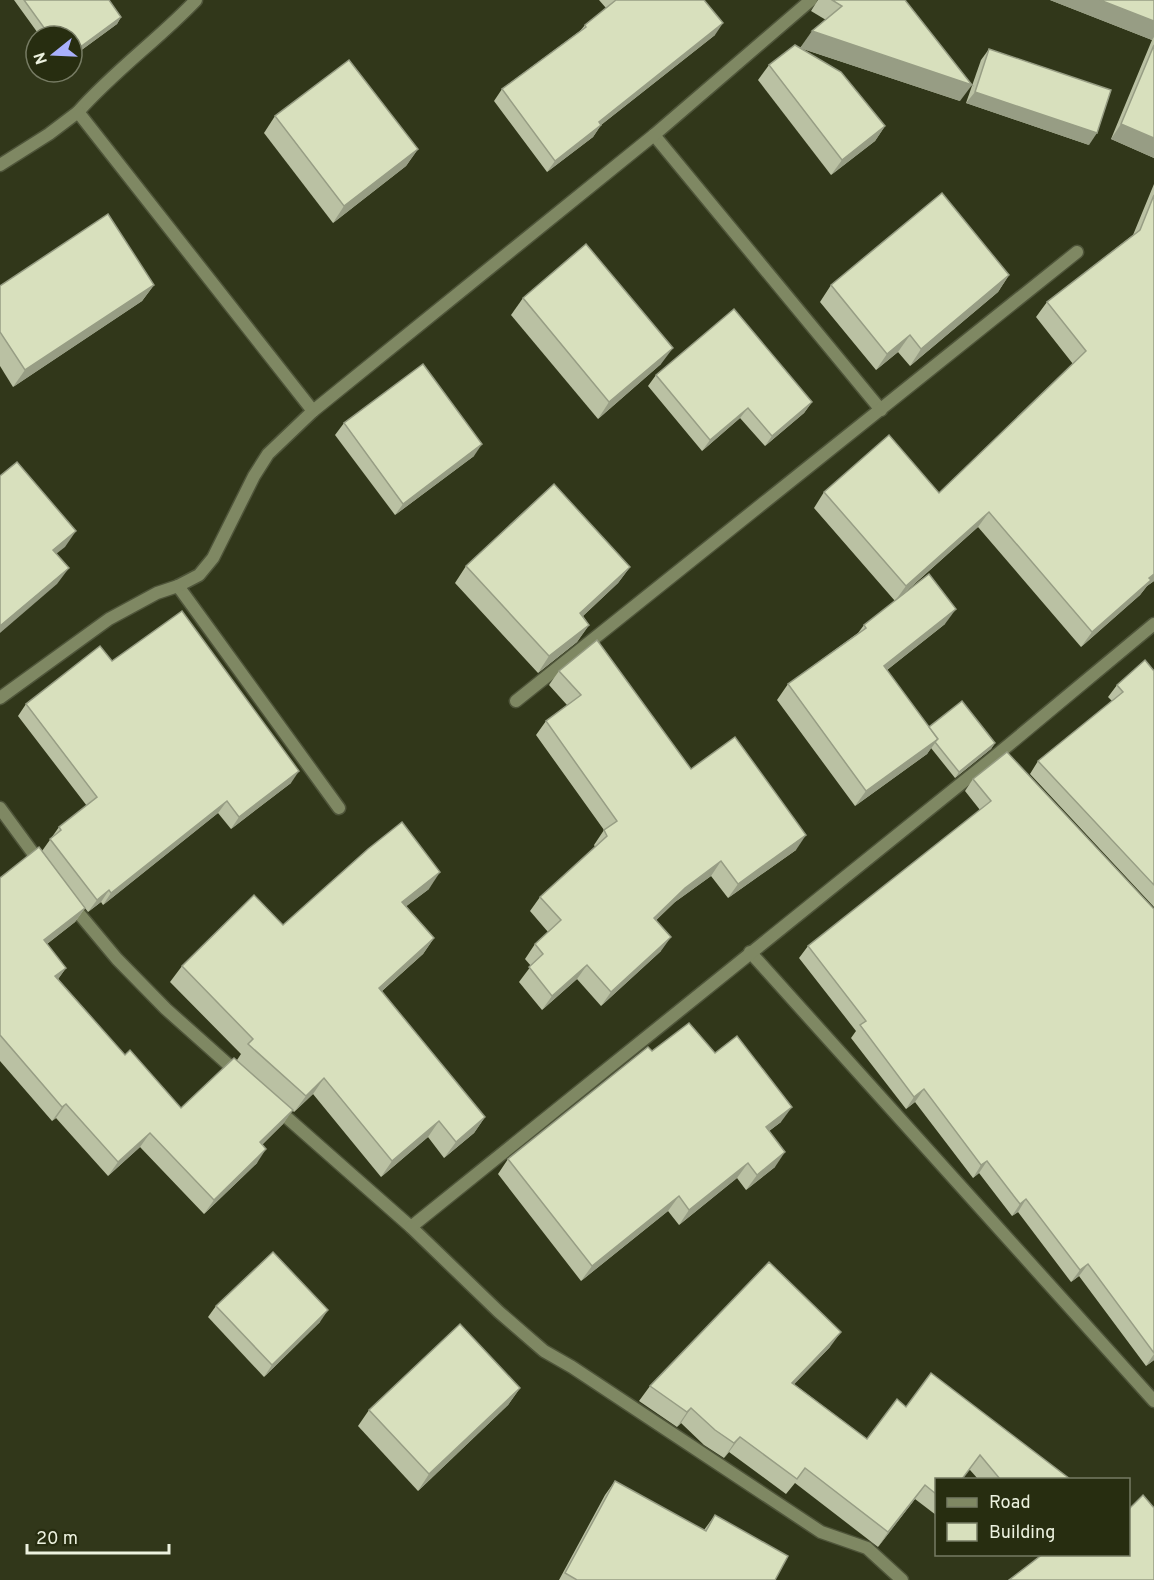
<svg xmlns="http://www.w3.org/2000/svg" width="1154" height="1580" viewBox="0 0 1154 1580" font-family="Overpass,sans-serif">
<rect width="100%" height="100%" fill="#31371a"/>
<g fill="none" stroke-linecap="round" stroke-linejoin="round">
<g stroke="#4f553a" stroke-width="15">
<g id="street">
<path d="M 78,112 C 114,71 159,39 196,0"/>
<path d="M 654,135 L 881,410"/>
<path d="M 0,165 L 49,134 L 78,112 L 313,411"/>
<path d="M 178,586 L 339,808"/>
<path d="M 0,698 L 109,619 L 157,593 L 178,586 L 199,575 L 213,558 L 254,476 L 268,454 L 313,411 L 654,135 L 811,0"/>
<path d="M 516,701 L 1077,252"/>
<path d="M 0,808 L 41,864"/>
<path d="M 71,904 L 117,959 L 166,1009 L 240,1075"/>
<path d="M 750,952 L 1154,1401"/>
<path d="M 275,1107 L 411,1227 L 499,1312 L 544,1351 L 572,1367 L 821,1532 L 867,1548 L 902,1580"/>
<path d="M 411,1227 L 999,753 L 1154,624"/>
</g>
</g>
<use href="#street" stroke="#7f8863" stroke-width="12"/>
</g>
<g fill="#bac1a3">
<path d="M 14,0 L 109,0 L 121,17 L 117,24 L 72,57 L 72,36 L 40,36 Z"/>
<path d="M 599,0 L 704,0 L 715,35 L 601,125 L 593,137 L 547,172 L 494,101 L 502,89 L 580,31 L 585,25 L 606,8 Z"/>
<path d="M 818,0 L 905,0 L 960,101 L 800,48 L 826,20 L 811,11 Z"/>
<path d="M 1050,0 L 1154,0 L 1154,158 L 1111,139 L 1152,40 Z"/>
<path d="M 989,49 L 1089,145 L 966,103 L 981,60 Z"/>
<path d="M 769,65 L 885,126 L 875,141 L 831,175 L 758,80 Z"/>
<path d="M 275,116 L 418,149 L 406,166 L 333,223 L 264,133 Z"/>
<path d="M 1154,184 L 1154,581 L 1147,586 L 1140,595 L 1081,647 L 978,527 L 901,596 L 945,624 L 887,670 L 929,727 L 995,743 L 991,749 L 955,778 L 931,748 L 927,754 L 855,806 L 777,700 L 788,684 L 858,633 L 864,625 L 895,601 L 814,508 L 824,492 L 939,493 L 1073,364 L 1036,317 L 1047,302 L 1133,235 Z"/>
<path d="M 1009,275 L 998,292 L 910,366 L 898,352 L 876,370 L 820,302 L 831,285 Z"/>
<path d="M 154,285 L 142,301 L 13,387 L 0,366 L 0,286 Z"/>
<path d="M 523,298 L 661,364 L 598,419 L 511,315 Z"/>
<path d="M 656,375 L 812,402 L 804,413 L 765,446 L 740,418 L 702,451 L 648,386 Z"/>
<path d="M 344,423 L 474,456 L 395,515 L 335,435 Z"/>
<path d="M 466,566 L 630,567 L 618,583 L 583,616 L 589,625 L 577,642 L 538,673 L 455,583 Z"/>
<path d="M 112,661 L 291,783 L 231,829 L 218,813 L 103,905 L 101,902 L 88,912 L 42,851 L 59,827 L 87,806 L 18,716 L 26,704 Z"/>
<path d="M 559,671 L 691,769 L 796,850 L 728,898 L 711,876 L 675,902 L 656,920 L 661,951 L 601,1006 L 577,979 L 542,1010 L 519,982 L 531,966 L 525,959 L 535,944 L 548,932 L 530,911 L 540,897 L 595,847 L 594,845 L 604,830 L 536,735 L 546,721 L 567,705 L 549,685 Z"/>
<path d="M 1154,671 L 1154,907 L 1030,774 L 1038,761 L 1112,701 L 1108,697 L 1117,685 Z"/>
<path d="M 973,779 L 1154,909 L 1154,1360 L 1146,1366 L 1079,1276 L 1071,1282 L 1018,1212 L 1012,1216 L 979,1173 L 973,1178 L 915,1102 L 906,1109 L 851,1038 L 856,1031 L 799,958 L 808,946 L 980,810 L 965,791 Z"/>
<path d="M 0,878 L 85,908 L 75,922 L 47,944 L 66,968 L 58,979 L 125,1055 L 181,1108 L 237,1060 L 241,1054 L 170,982 L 182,966 L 283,925 L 429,889 L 406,906 L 434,938 L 423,954 L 381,992 L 485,1117 L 474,1133 L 444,1158 L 428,1137 L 381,1177 L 313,1094 L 294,1112 L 292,1110 L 283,1124 L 262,1145 L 257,1163 L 204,1214 L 140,1147 L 108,1176 L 56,1118 L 52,1121 L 0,1061 Z"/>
<path d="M 715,1053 L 781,1122 L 769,1131 L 775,1167 L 746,1190 L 737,1178 L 679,1225 L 668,1211 L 581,1281 L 498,1174 L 508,1159 Z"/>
<path d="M 216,1306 L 320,1322 L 264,1377 L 208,1317 Z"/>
<path d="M 830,1347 L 794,1384 L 867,1439 L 906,1407 L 1070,1479 L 978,1479 L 970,1470 L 936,1479 L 936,1515 L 915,1499 L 878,1547 L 795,1483 L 786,1494 L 729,1452 L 724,1458 L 704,1445 L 681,1423 L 677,1427 L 639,1401 L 650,1386 Z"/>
<path d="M 520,1388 L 508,1405 L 418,1491 L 358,1426 L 369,1410 Z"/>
<path d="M 615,1481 L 704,1530 L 715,1515 L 775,1580 L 559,1580 L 605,1495 Z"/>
</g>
<g fill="#979d84">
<path d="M 1050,0 L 1100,0 L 1154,21 L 1154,37 L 1152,40 Z"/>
<path d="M 121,17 L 117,24 L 72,57 L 72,53 Z"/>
<path d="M 723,23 L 715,35 L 592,132 L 601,125 L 593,137 L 547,172 L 555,161 L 599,122 Z"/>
<path d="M 812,31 L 972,85 L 960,101 L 800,48 Z"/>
<path d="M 975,92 L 1097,133 L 1089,145 L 966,103 Z"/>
<path d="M 1121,124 L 1154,138 L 1154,158 L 1111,139 Z"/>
<path d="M 885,126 L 875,141 L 831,175 L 842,160 Z"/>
<path d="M 418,149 L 406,166 L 333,223 L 344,206 Z"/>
<path d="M 1009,275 L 998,292 L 910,366 L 921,349 Z"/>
<path d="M 154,285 L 142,301 L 13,387 L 25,370 Z"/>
<path d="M 910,335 L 898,352 L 876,370 L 887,354 Z"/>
<path d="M 673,348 L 661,364 L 598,419 L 609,402 Z"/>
<path d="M 812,402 L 804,413 L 765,446 L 772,436 Z"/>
<path d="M 748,408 L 740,418 L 702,451 L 710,440 Z"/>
<path d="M 482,444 L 474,456 L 395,515 L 403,504 Z"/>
<path d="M 989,512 L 978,527 L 895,601 L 906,586 Z"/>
<path d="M 76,531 L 65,547 L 42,565 L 53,550 Z"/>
<path d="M 630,567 L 618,583 L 568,630 L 580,613 Z"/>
<path d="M 69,568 L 57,584 L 0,633 L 0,626 Z"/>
<path d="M 1154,574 L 1154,581 L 1147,586 L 1140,595 L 1081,647 L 1092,632 Z"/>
<path d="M 956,609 L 945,624 L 873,681 L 884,666 Z"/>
<path d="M 589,625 L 577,642 L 538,673 L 549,656 Z"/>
<path d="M 938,739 L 927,754 L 855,806 L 866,791 Z"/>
<path d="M 995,743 L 991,749 L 955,778 L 959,772 Z"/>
<path d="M 299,771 L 291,783 L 231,829 L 239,817 Z"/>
<path d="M 227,801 L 218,813 L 103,905 L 111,893 Z"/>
<path d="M 806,835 L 796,850 L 728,898 L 738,884 Z"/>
<path d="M 721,861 L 711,876 L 675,902 L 644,932 L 654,918 L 685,888 Z"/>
<path d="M 440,872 L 429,889 L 391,918 L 402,902 Z"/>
<path d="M 109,890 L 101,902 L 88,912 L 97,900 Z"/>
<path d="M 85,908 L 75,922 L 34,954 L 44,940 Z"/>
<path d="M 671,937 L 661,951 L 601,1006 L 611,992 Z"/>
<path d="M 434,938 L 423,954 L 367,1004 L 379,988 Z"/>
<path d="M 587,965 L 577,979 L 542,1010 L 552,996 Z"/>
<path d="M 66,968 L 56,982 L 55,976 Z"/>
<path d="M 324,1078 L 313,1094 L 294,1112 L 306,1096 Z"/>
<path d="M 924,1089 L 915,1102 L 906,1109 L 914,1097 Z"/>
<path d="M 66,1104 L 56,1118 L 52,1121 L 62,1107 Z"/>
<path d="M 792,1107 L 781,1122 L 755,1142 L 766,1127 Z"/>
<path d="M 293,1110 L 283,1124 L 250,1156 L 260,1142 Z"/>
<path d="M 485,1117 L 474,1133 L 444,1158 L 456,1142 Z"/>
<path d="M 439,1121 L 428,1137 L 381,1177 L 392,1161 Z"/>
<path d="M 150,1133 L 140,1147 L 108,1176 L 118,1162 Z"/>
<path d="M 266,1149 L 257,1163 L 204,1214 L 214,1200 Z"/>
<path d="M 785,1152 L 775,1167 L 746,1190 L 757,1175 Z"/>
<path d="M 987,1161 L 979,1173 L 973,1178 L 981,1165 Z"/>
<path d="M 748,1163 L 737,1178 L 679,1225 L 689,1210 Z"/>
<path d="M 679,1196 L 668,1211 L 581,1281 L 592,1266 Z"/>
<path d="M 1026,1199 L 1018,1212 L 1012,1216 L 1020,1204 Z"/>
<path d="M 1088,1264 L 1079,1276 L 1071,1282 L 1080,1270 Z"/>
<path d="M 328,1310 L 320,1322 L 264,1377 L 272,1365 Z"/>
<path d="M 841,1332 L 830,1347 L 782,1397 L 792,1383 Z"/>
<path d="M 1154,1354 L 1154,1360 L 1146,1366 Z"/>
<path d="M 520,1388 L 508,1405 L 418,1491 L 429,1474 Z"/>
<path d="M 691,1408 L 681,1423 L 677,1427 L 687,1412 Z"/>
<path d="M 740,1437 L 729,1452 L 724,1458 L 734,1443 Z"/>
<path d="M 925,1485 L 915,1499 L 878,1547 L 888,1532 Z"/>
</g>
<g fill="#d8e0bd" stroke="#979d84" stroke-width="1.5">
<path d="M 24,0 L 109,0 L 121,17 L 72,53 L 72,36 L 50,36 Z"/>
<path d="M 616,0 L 704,0 L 723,23 L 599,122 L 601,125 L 555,161 L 502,89 L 586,27 L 585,25 Z"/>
<path d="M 832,0 L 905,0 L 972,85 L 812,31 L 842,6 Z"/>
<path d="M 1100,0 L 1154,0 L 1154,21 Z"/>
<path d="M 795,45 L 841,72 L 885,126 L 842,160 L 769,65 Z"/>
<path d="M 1154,45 L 1154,138 L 1121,124 Z"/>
<path d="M 989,49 L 1111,90 L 1097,133 L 975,92 Z"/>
<path d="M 349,60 L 418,149 L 344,206 L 275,116 Z"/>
<path d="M 942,193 L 1009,275 L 921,349 L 910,335 L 887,354 L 831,285 Z"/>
<path d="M 1154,195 L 1154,574 L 1149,578 L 1151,580 L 1092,632 L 989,512 L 906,586 L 824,492 L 889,435 L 939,493 L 1086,351 L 1047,302 L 1140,230 Z"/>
<path d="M 108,214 L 154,285 L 25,370 L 0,332 L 0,286 Z"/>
<path d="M 586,244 L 673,348 L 609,402 L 523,298 Z"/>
<path d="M 734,309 L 812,402 L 772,436 L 748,408 L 710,440 L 656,375 Z"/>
<path d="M 423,364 L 482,444 L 403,504 L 344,423 Z"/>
<path d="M 17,462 L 76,531 L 53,550 L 69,568 L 0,626 L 0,476 Z"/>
<path d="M 554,484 L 630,567 L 580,613 L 589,625 L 549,656 L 466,566 Z"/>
<path d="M 929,574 L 956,609 L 884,666 L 938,739 L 866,791 L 788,684 L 866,628 L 864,625 Z"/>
<path d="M 182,611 L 299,771 L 239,817 L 227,801 L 111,893 L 109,890 L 97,900 L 50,839 L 61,830 L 59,827 L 97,797 L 26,704 L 100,646 L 112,661 Z"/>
<path d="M 597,640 L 691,769 L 735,737 L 806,835 L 738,884 L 721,861 L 685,888 L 654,918 L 671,937 L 611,992 L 587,965 L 552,996 L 529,967 L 543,954 L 535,944 L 561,920 L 540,897 L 607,836 L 604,830 L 617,821 L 546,721 L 581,695 L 559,671 Z"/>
<path d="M 1145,660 L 1154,671 L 1154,885 L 1038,761 L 1123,692 L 1117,685 Z"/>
<path d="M 962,701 L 995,743 L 959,772 L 935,742 L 938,739 L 929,727 Z"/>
<path d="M 1007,752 L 1154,909 L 1154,1353 L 1088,1264 L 1080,1270 L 1026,1199 L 1020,1204 L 987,1161 L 981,1165 L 924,1089 L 914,1097 L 860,1025 L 866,1021 L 808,946 L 991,801 L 973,779 Z"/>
<path d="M 402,822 L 440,872 L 402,902 L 434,938 L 379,988 L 485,1117 L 456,1142 L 439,1121 L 392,1161 L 324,1078 L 306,1096 L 248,1044 L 253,1039 L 182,966 L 254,895 L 283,925 L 368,849 Z"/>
<path d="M 39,847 L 85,908 L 44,940 L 66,968 L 55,976 L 125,1055 L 130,1050 L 181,1108 L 234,1058 L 293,1110 L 260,1142 L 266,1149 L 214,1200 L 150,1133 L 118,1162 L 66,1104 L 62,1107 L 0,1035 L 0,878 Z"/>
<path d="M 689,1023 L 715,1053 L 737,1036 L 792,1107 L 766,1127 L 785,1152 L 757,1175 L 748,1163 L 689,1210 L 679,1196 L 592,1266 L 508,1159 L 648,1047 L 652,1051 Z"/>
<path d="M 273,1252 L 328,1310 L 272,1365 L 216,1306 Z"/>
<path d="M 769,1262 L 841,1332 L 792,1383 L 867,1439 L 897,1399 L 906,1407 L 931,1373 L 1070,1479 L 1000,1479 L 980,1455 L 962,1479 L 936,1479 L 936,1494 L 925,1485 L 888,1532 L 805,1468 L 797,1479 L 740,1437 L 734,1443 L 715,1430 L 691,1408 L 687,1412 L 650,1386 Z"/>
<path d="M 460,1324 L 520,1388 L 429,1474 L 369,1410 Z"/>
<path d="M 615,1481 L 706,1531 L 715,1515 L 788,1556 L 775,1580 L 577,1580 L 565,1573 Z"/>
<path d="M 1143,1495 L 1154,1508 L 1154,1580 L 1009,1580 L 1043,1554 L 1128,1554 L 1128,1510 Z"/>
</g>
<rect x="935" y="1478" width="195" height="78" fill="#272d10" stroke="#767b63" stroke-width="1.5"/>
<rect x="947" y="1498" width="30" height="9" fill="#7f8863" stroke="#767b63" stroke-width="1.5"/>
<text x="989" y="1508" font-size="18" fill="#ecf1df">Road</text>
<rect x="947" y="1523" width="30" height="18" fill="#d8e0bd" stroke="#767b63" stroke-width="1.5"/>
<text x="989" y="1538" font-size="18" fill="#ecf1df">Building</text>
<g transform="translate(54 54) rotate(252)"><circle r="28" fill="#272d10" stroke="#767b63" stroke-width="1.5"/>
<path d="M0-4.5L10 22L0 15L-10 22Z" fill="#a9b0fc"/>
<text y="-9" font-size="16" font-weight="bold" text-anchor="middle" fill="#ecf1df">N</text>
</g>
<path d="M27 1544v9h142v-9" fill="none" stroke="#ecf1df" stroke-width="3"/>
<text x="36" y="1544" font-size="18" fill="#ecf1df" stroke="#272d10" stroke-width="4.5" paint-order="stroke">20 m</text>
</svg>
